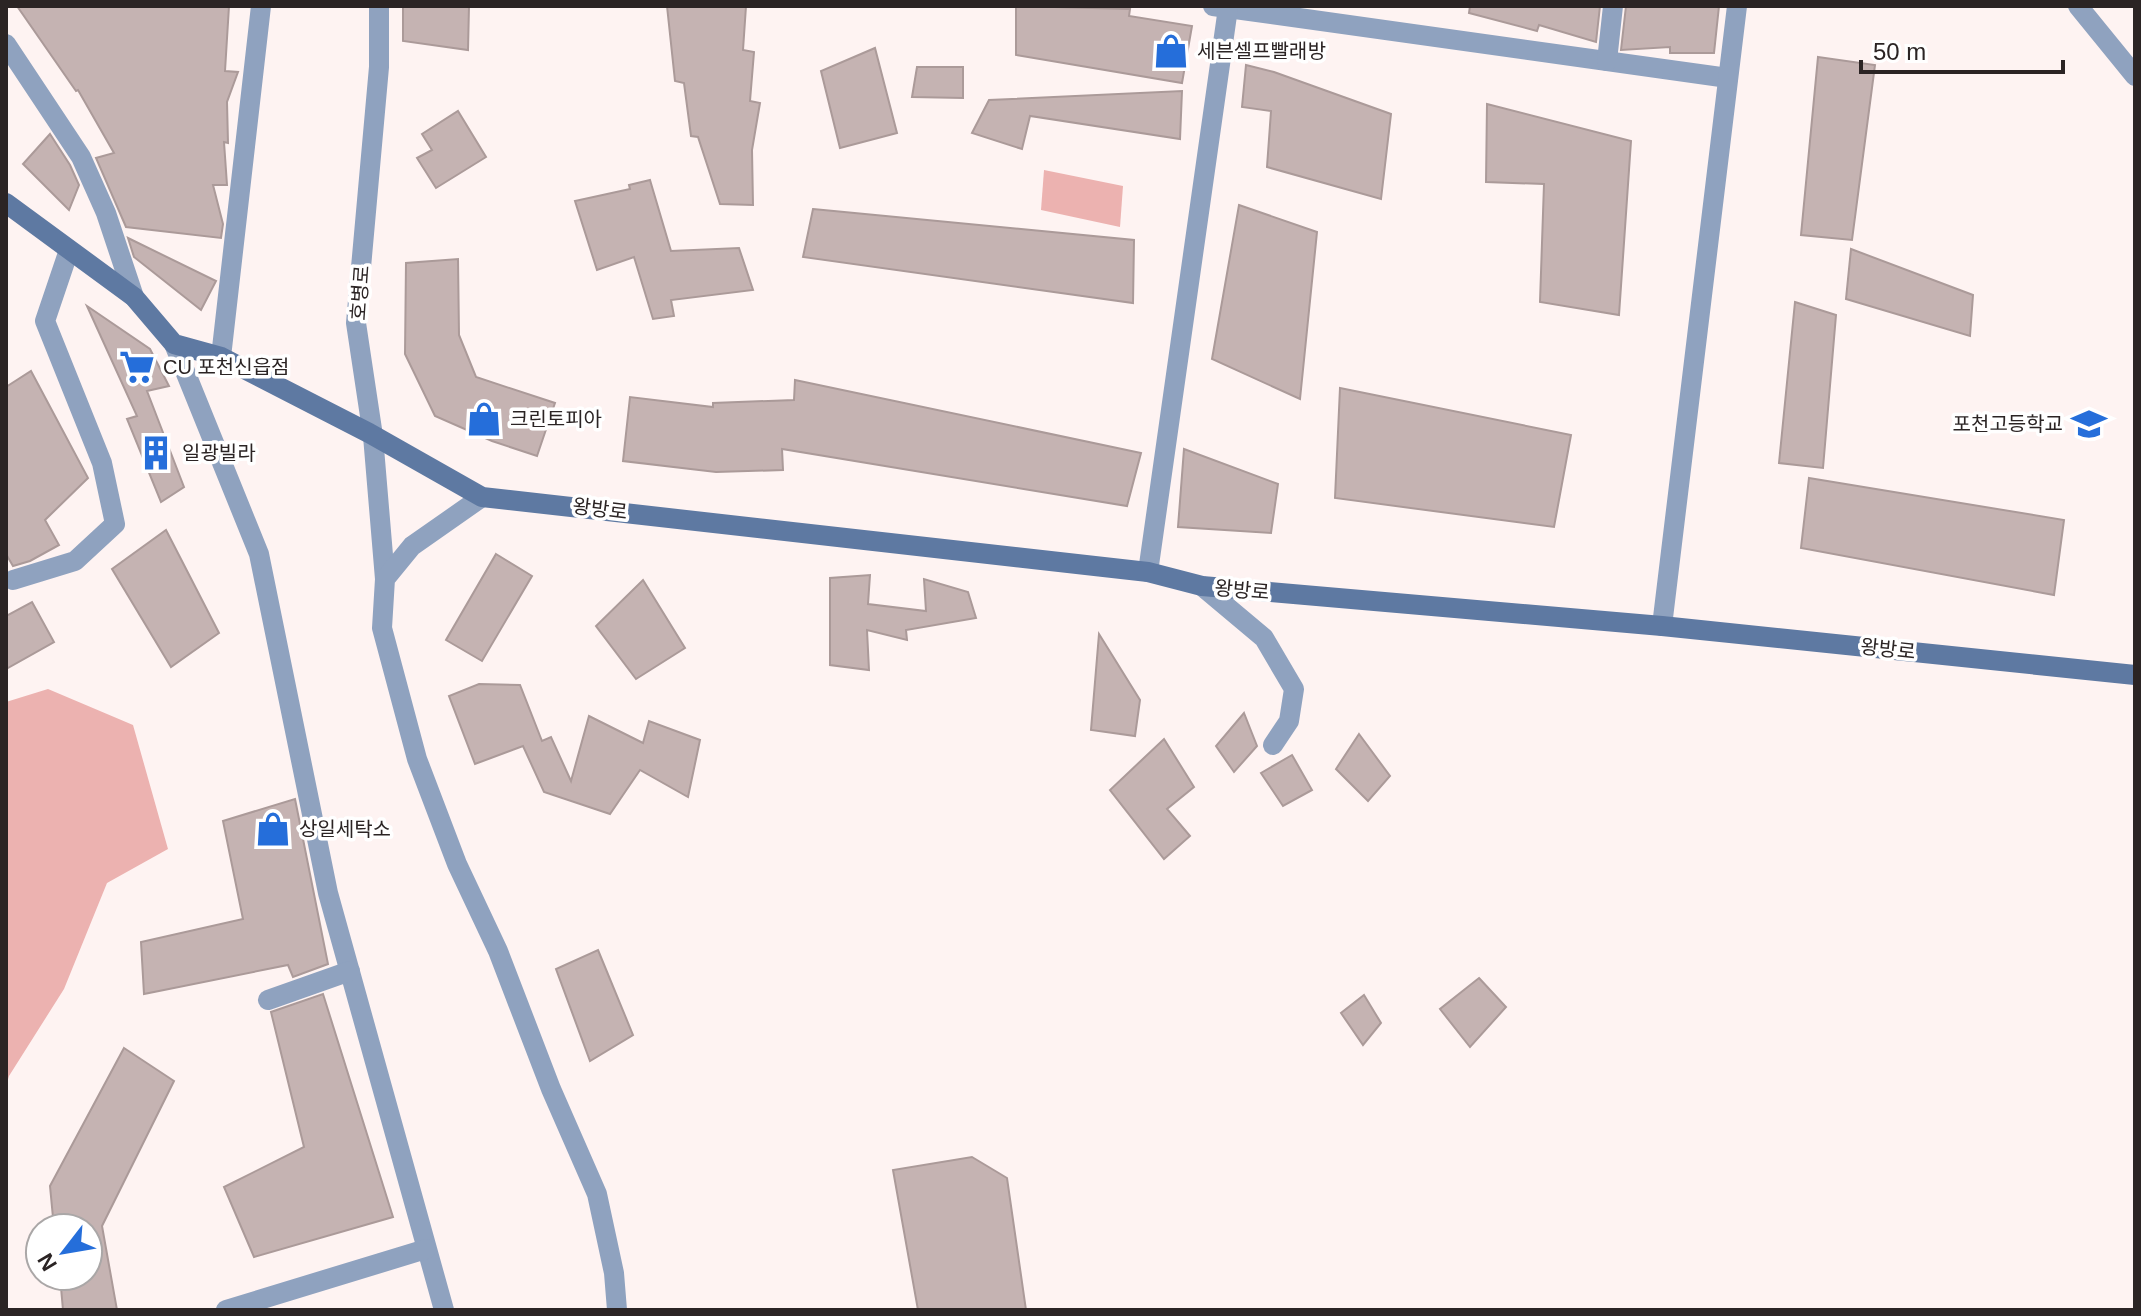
<svg xmlns="http://www.w3.org/2000/svg" width="2141" height="1316" viewBox="0 0 2141 1316" font-family="Helvetica,'Noto Sans KR',sans-serif">
<rect width="100%" height="100%" fill="#fef3f2"/>
<g fill="#ecb2b0">
<path d="M 1044,170 L 1123,186 L 1120,227 L 1041,210 Z"/>
<path d="M 48,689 L 133,725 L 168,849 L 107,883 L 64,989 L 9,1076 L 6,1086 L 6,702 Z"/>
</g>
<g fill="#c5b3b2" stroke="#ab9a99" stroke-width="2">
<path d="M 17,6 L 229,6 L 225,71 L 238,72 L 227,102 L 228,143 L 224,142 L 227,185 L 213,185 L 223,224 L 221,238 L 126,227 L 96,158 L 114,153 L 78,90 L 76,91 Z"/>
<path d="M 403,6 L 469,6 L 468,50 L 403,41 Z"/>
<path d="M 667,6 L 746,6 L 743,50 L 754,52 L 750,101 L 760,103 L 752,150 L 753,205 L 720,204 L 698,137 L 691,136 L 684,83 L 675,81 Z"/>
<path d="M 1016,6 L 1130,9 L 1129,16 L 1192,26 L 1182,83 L 1016,55 Z"/>
<path d="M 1470,6 L 1600,6 L 1596,42 L 1539,25 L 1537,31 L 1469,13 Z"/>
<path d="M 1626,6 L 1719,6 L 1714,53 L 1670,53 L 1670,47 L 1621,50 Z"/>
<path d="M 875,48 L 897,133 L 840,148 L 821,71 Z"/>
<path d="M 1818,57 L 1875,65 L 1852,240 L 1801,235 Z"/>
<path d="M 1246,65 L 1274,72 L 1391,114 L 1381,199 L 1267,167 L 1271,111 L 1242,107 Z"/>
<path d="M 917,67 L 963,67 L 963,98 L 912,97 Z"/>
<path d="M 1182,91 L 1180,139 L 1030,116 L 1022,149 L 972,133 L 989,100 Z"/>
<path d="M 1487,104 L 1631,141 L 1619,315 L 1540,302 L 1544,184 L 1486,182 Z"/>
<path d="M 458,111 L 486,157 L 436,188 L 417,158 L 432,150 L 422,134 Z"/>
<path d="M 50,134 L 70,165 L 79,185 L 69,210 L 23,164 Z"/>
<path d="M 650,180 L 671,251 L 739,248 L 753,290 L 671,300 L 674,316 L 653,319 L 634,257 L 597,270 L 575,201 L 630,189 L 629,185 Z"/>
<path d="M 1239,205 L 1317,232 L 1300,399 L 1212,359 Z"/>
<path d="M 813,209 L 1134,240 L 1133,303 L 803,257 Z"/>
<path d="M 128,238 L 216,281 L 201,310 L 134,257 Z"/>
<path d="M 1851,249 L 1973,295 L 1970,336 L 1846,299 Z"/>
<path d="M 458,259 L 459,335 L 476,377 L 555,403 L 537,456 L 492,441 L 435,416 L 405,354 L 406,263 Z"/>
<path d="M 1795,302 L 1836,315 L 1823,468 L 1779,463 Z"/>
<path d="M 87,306 L 150,349 L 169,386 L 147,391 L 184,487 L 161,502 L 127,419 L 137,416 Z"/>
<path d="M 31,371 L 88,478 L 45,520 L 59,545 L 30,561 L 13,566 L 6,554 L 6,387 Z"/>
<path d="M 795,380 L 1141,453 L 1127,506 L 782,449 L 783,470 L 716,472 L 623,461 L 630,397 L 713,407 L 713,403 L 794,400 Z"/>
<path d="M 1340,388 L 1571,435 L 1554,527 L 1335,498 Z"/>
<path d="M 1184,449 L 1278,484 L 1271,533 L 1178,527 Z"/>
<path d="M 1809,478 L 2064,520 L 2054,595 L 1801,548 Z"/>
<path d="M 166,530 L 219,633 L 171,667 L 112,569 Z"/>
<path d="M 496,554 L 532,576 L 482,661 L 446,640 Z"/>
<path d="M 870,575 L 868,604 L 926,611 L 924,579 L 968,592 L 976,618 L 906,630 L 907,640 L 867,630 L 869,670 L 830,665 L 830,578 Z"/>
<path d="M 643,580 L 685,648 L 636,679 L 596,626 Z"/>
<path d="M 32,602 L 54,642 L 6,669 L 6,616 Z"/>
<path d="M 1099,634 L 1140,700 L 1135,736 L 1091,730 Z"/>
<path d="M 479,684 L 520,685 L 542,741 L 551,737 L 571,781 L 589,716 L 643,743 L 649,721 L 700,740 L 688,797 L 640,770 L 610,814 L 544,792 L 523,746 L 475,764 L 449,696 Z"/>
<path d="M 1244,713 L 1257,746 L 1234,772 L 1216,746 Z"/>
<path d="M 1359,734 L 1390,776 L 1368,801 L 1336,769 Z"/>
<path d="M 1164,739 L 1194,787 L 1167,809 L 1190,836 L 1164,859 L 1110,790 Z"/>
<path d="M 1292,755 L 1312,790 L 1283,806 L 1261,773 Z"/>
<path d="M 295,799 L 328,964 L 293,977 L 288,965 L 144,994 L 141,942 L 243,919 L 223,821 Z"/>
<path d="M 598,950 L 633,1035 L 590,1061 L 556,969 Z"/>
<path d="M 1479,978 L 1506,1007 L 1470,1047 L 1440,1009 Z"/>
<path d="M 323,994 L 393,1217 L 254,1257 L 224,1187 L 304,1147 L 271,1012 Z"/>
<path d="M 1364,995 L 1381,1023 L 1363,1045 L 1341,1013 Z"/>
<path d="M 124,1048 L 174,1081 L 102,1226 L 117,1310 L 63,1310 L 60,1276 L 88,1276 L 88,1228 L 54,1228 L 50,1186 Z"/>
<path d="M 972,1157 L 1007,1178 L 1026,1310 L 918,1310 L 893,1170 Z"/>
</g>
<g fill="none" stroke-linecap="round" stroke-linejoin="round">
<g stroke="#8fa2bf" stroke-width="20">
<path d="M 379,6 L 379,67 L 356,323 L 373,436 L 385,579"/>
<path d="M 1213,6 L 1728,78"/>
<path d="M 2078,6 L 2135,76"/>
<path d="M 6,44 L 81,157 L 106,213 L 134,297"/>
<path d="M 1607,61 L 1613,6"/>
<path d="M 174,344 L 259,554 L 328,893 L 444,1310"/>
<path d="M 221,357 L 261,6"/>
<path d="M 482,497 L 412,546 L 385,579 L 382,628 L 417,759 L 457,864 L 498,951 L 551,1089 L 597,1194 L 614,1273 L 617,1310"/>
<path d="M 1148,572 L 1228,8"/>
<path d="M 13,580 L 75,561 L 115,524 L 102,463 L 45,321 L 69,250"/>
<path d="M 1202,586 L 1264,638 L 1294,689 L 1289,721 L 1273,745"/>
<path d="M 1662,626 L 1737,6"/>
<path d="M 268,1000 L 350,971"/>
<path d="M 226,1310 L 426,1249"/>
</g>
<path stroke="#5e79a2" stroke-width="20" d="M 6,203 L 134,297 L 174,344 L 221,357 L 369,433 L 482,497 L 1148,572 L 1202,586 L 1662,626 L 2135,675"/>
</g>
<defs>
<g id="shop-bare" transform="scale(2.76)"><path d="M-5-2.5h2.3a2.7 3.5 0 0 1 5.4 0H5L5.5 6h-11ZM-1.5-2.5h3a1.5 2.3 0 0 0-3 0Z" fill="#256eda" stroke="#fff" stroke-width="2.5" paint-order="stroke"/></g>
<g id="supermarket-bare" transform="scale(2.76)"><path d="M-6-5.5h2.5l.6 2H6L4.5 2H-2.5L-4.4-4H-6ZM-1.5 3.2a1.3 1.3 0 1 0 .1 0ZM3 3.2a1.3 1.3 0 1 0 .1 0Z" fill="#256eda" stroke="#fff" stroke-width="2.5" paint-order="stroke"/></g>
<g id="school-bare" transform="scale(2.76)"><path d="M0-5L7-2L0 1L-7-2ZM-4 1L0 2.5L4 1V4Q0 6-4 4Z" fill="#256eda" stroke="#fff" stroke-width="2.5" paint-order="stroke"/></g>
<g id="building-bare" transform="scale(2.76)"><path d="M-4-6H4V6H1V3H-1V6H-4ZM-2.5-4.3h1.7v1.8h-1.7ZM.8-4.3h1.7v1.8H.8ZM-2.5-1h1.7V.8h-1.7ZM.8-1h1.7V.8H.8Z" fill="#256eda" stroke="#fff" stroke-width="2.5" paint-order="stroke"/></g>
</defs>
<g fill-rule="evenodd">
<use href="#shop-bare" x="1171" y="51"/>
<use href="#supermarket-bare" x="137" y="367"/>
<use href="#shop-bare" x="484" y="419"/>
<use href="#school-bare" x="2089" y="424"/>
<use href="#building-bare" x="156" y="453"/>
<use href="#shop-bare" x="273" y="829"/>
</g>
<g text-anchor="middle" dominant-baseline="central" stroke-width="7" stroke-linejoin="round" paint-order="stroke">
<g font-size="20" fill="#2b2424" stroke="#fff" text-anchor="start">
<text x="1197" y="51">세븐셀프빨래방</text>
<text x="163" y="367">CU 포천신읍점</text>
<text x="510" y="419">크린토피아</text>
<text x="2063" y="424" text-anchor="end">포천고등학교</text>
<text x="182" y="453">일광빌라</text>
<text x="299" y="829">상일세탁소</text>
</g>
<g font-size="20" fill="#2b2424" stroke="#fff">
<text transform="translate(360 293) rotate(-86)">호병로</text>
<text transform="translate(600 509) rotate(7)">왕방로</text>
<text transform="translate(1242 590) rotate(5)">왕방로</text>
<text transform="translate(1888 649) rotate(6)">왕방로</text>
</g>
</g>
<rect width="2141" height="1316" fill="none" stroke="#2b2424" stroke-width="16"/>
<g transform="translate(64 1252) rotate(239)"><circle r="38" fill="#ffffff" stroke="#aaa7a7" stroke-width="2"/>
<path d="M0-6L14 30L0 20L-14 30Z" fill="#256eda"/>
<text y="-12" font-size="22" font-weight="bold" text-anchor="middle" fill="#2b2424">N</text>
</g>
<path d="M1861 60v12h202v-12" fill="none" stroke="#2b2424" stroke-width="4"/>
<text x="1873" y="60" font-size="24" fill="#2b2424" stroke="#ffffff" stroke-width="6" paint-order="stroke">50 m</text>
</svg>
